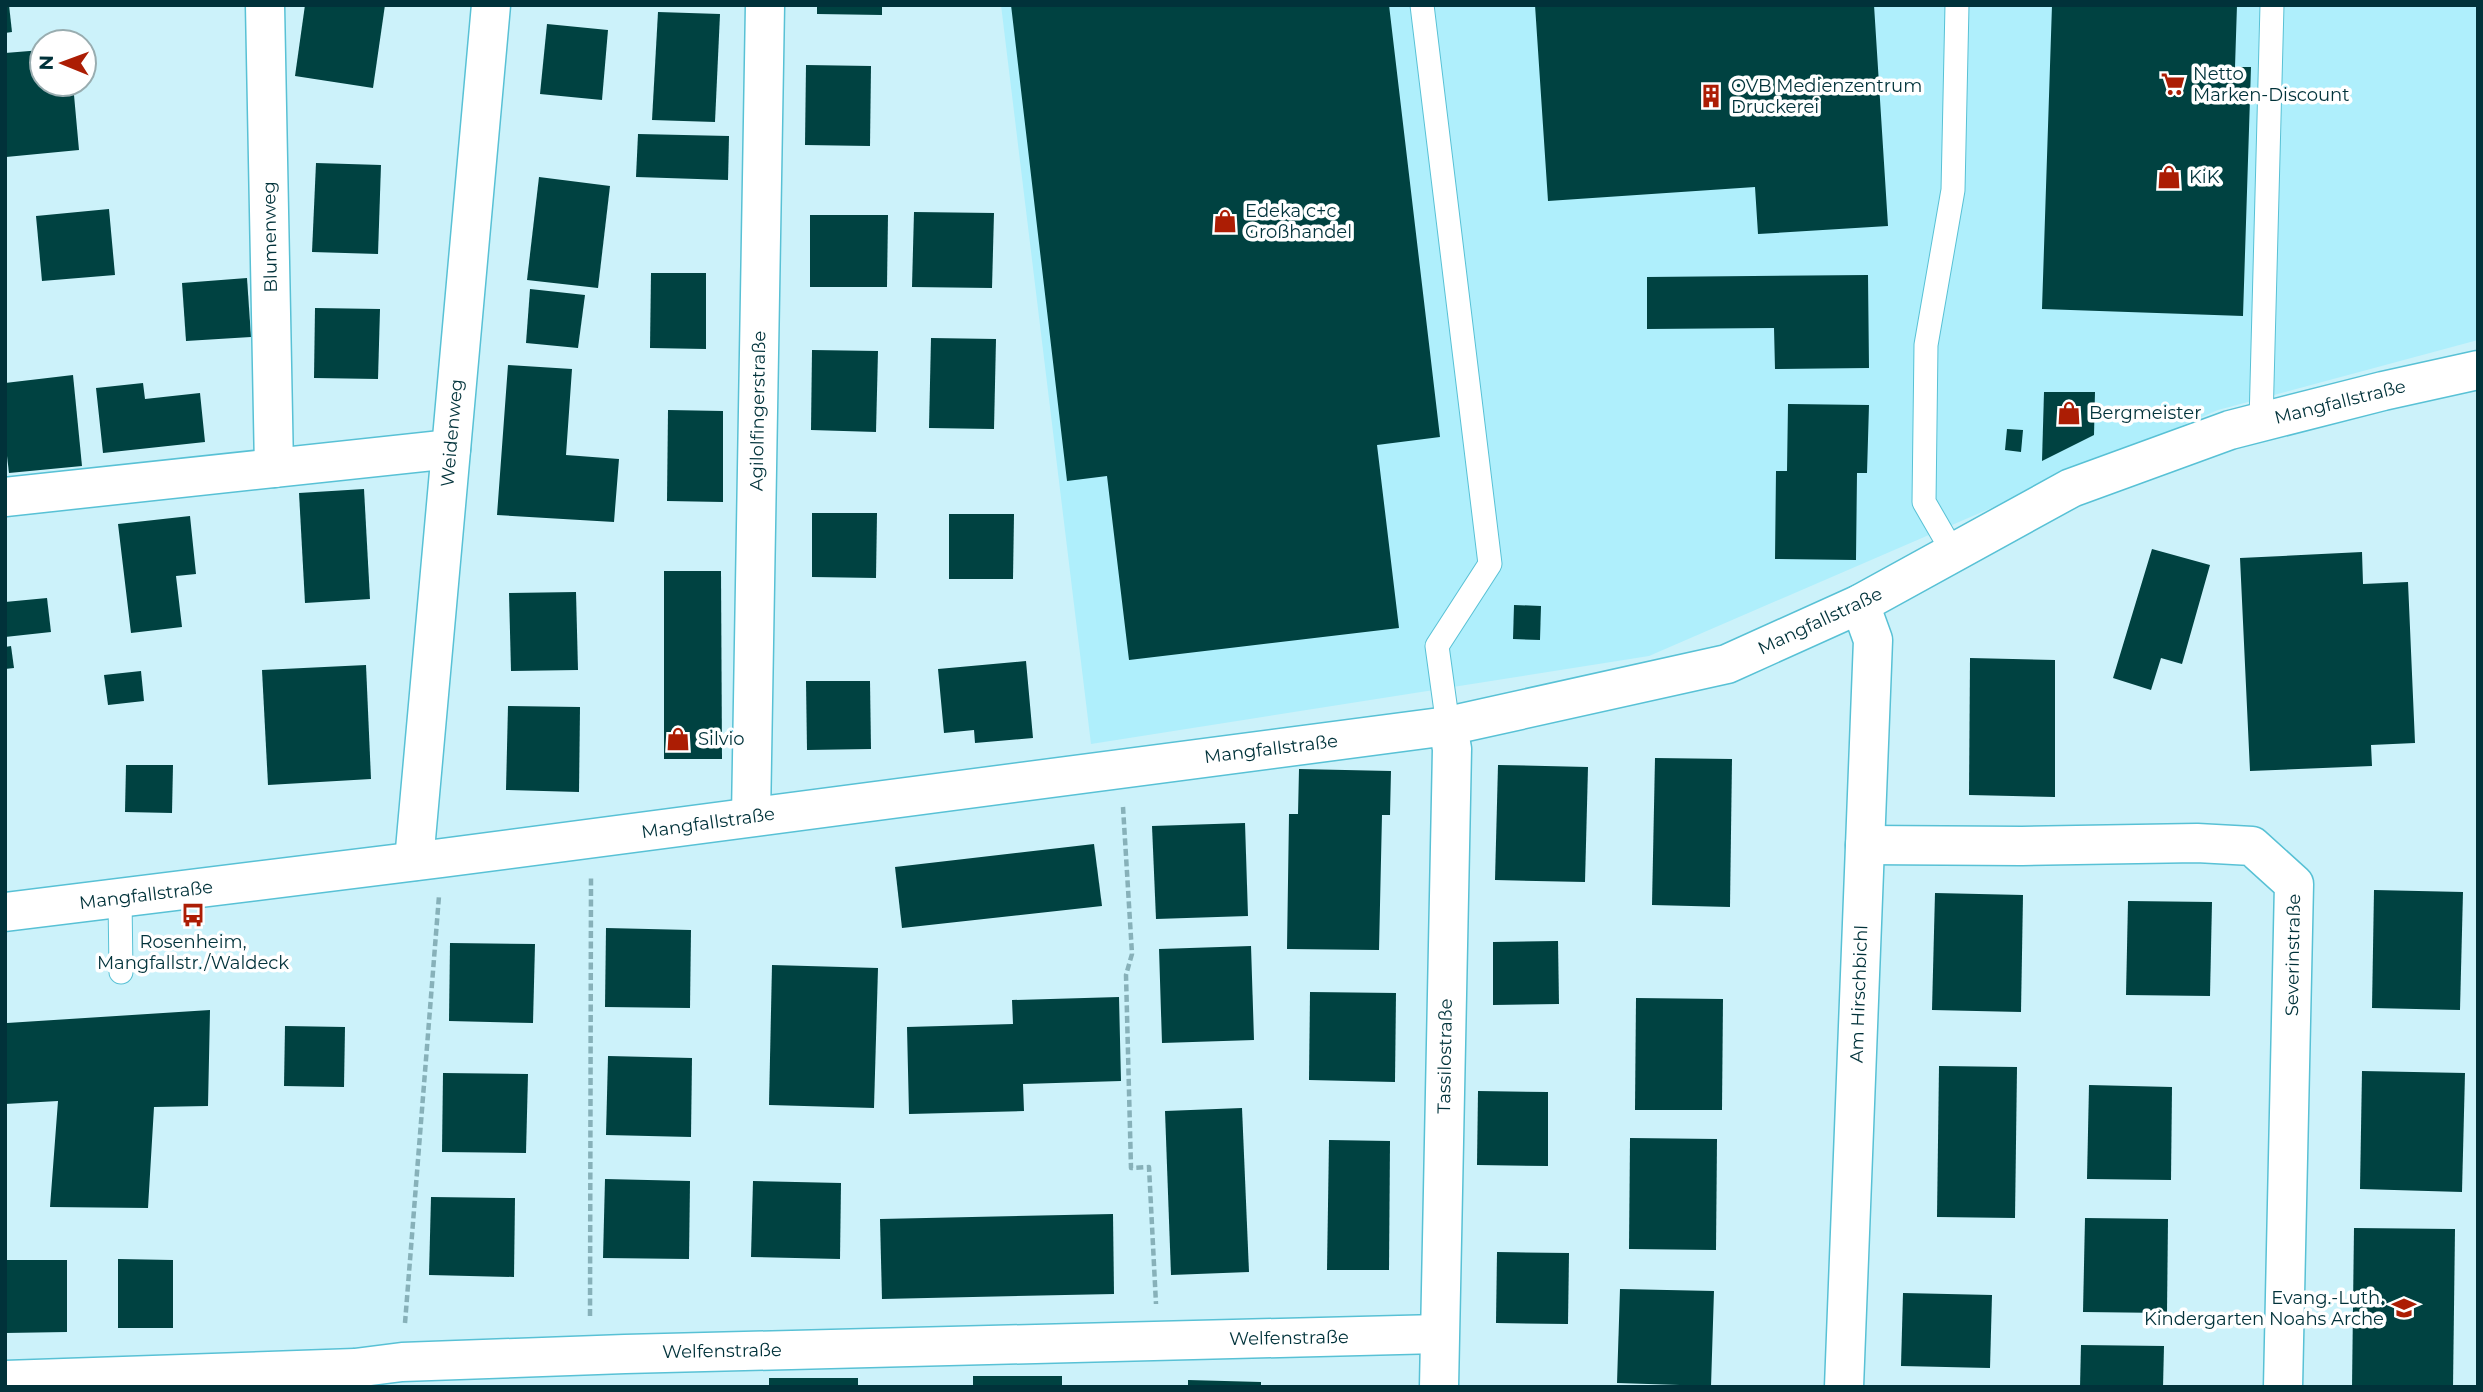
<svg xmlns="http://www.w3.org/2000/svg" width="2483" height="1392" viewBox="0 0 2483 1392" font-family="Montserrat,sans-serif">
<rect width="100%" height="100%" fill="#ccf2fa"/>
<path fill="#afeffc" d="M 1001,5 L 2478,5 L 2478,340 L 2218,410 L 1649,656 L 1091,744 Z"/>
<g fill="#004241">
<path d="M 5,5 L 9,5 L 12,32 L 5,33 Z"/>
<path d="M 305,5 L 385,5 L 373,88 L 295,76 Z"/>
<path d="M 817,5 L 882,5 L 882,15 L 817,14 Z"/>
<path d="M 1011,5 L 1389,5 L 1440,437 L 1377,445 L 1399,628 L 1129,660 L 1107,476 L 1067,481 Z"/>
<path d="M 1535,5 L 1874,5 L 1888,226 L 1758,234 L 1755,187 L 1548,201 Z"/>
<path d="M 2052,5 L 2237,5 L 2235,67 L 2251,67 L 2243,316 L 2042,309 Z"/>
<path d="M 658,12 L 720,14 L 715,122 L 652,120 Z"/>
<path d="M 547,24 L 608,30 L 602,100 L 540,94 Z"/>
<path d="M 42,50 L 42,84 L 73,84 L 79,150 L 6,157 L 5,53 Z"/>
<path d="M 806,65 L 871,66 L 870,146 L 805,145 Z"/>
<path d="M 638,134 L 729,136 L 728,180 L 636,177 Z"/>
<path d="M 316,163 L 381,165 L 378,254 L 312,252 Z"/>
<path d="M 539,177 L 610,186 L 598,288 L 527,280 Z"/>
<path d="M 109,209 L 115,275 L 42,281 L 36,216 Z"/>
<path d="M 914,212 L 994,213 L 992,288 L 912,287 Z"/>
<path d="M 810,215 L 888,215 L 887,287 L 810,287 Z"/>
<path d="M 651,273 L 706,273 L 706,349 L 650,348 Z"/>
<path d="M 1868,275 L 1869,368 L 1775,369 L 1774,328 L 1647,329 L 1647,277 Z"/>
<path d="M 247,278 L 251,337 L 186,341 L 182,283 Z"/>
<path d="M 530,289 L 585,295 L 578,348 L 526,343 Z"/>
<path d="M 315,308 L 380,309 L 378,379 L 314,378 Z"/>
<path d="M 931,338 L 996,339 L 994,429 L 929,428 Z"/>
<path d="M 812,350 L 878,351 L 876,432 L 811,430 Z"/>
<path d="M 508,365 L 572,369 L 566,455 L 619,459 L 614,522 L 497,515 Z"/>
<path d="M 73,375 L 82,466 L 9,473 L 5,439 L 5,383 Z"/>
<path d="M 143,383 L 145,399 L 200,393 L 205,442 L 103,453 L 96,388 Z"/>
<path d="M 2044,392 L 2095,392 L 2094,435 L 2042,461 Z"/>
<path d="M 1788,404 L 1869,405 L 1867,473 L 1857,473 L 1856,560 L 1775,559 L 1776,471 L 1787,471 Z"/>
<path d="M 668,410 L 723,411 L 723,502 L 667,501 Z"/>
<path d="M 2007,429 L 2023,430 L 2021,452 L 2005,450 Z"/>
<path d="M 364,489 L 370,599 L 305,603 L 299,493 Z"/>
<path d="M 812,513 L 877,513 L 876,578 L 812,577 Z"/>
<path d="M 949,514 L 1014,514 L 1013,579 L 949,579 Z"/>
<path d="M 190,516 L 196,574 L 176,576 L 182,627 L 131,633 L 118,524 Z"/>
<path d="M 2152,549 L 2210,565 L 2182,664 L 2161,658 L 2151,690 L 2113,678 Z"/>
<path d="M 2362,552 L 2363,584 L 2408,582 L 2415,743 L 2371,745 L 2372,766 L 2250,771 L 2240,558 Z"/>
<path d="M 664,571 L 721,571 L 722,759 L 664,759 Z"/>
<path d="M 576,592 L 578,670 L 511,671 L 509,593 Z"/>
<path d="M 47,598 L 51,632 L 5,637 L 5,602 Z"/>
<path d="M 1514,605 L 1541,606 L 1540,640 L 1513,639 Z"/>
<path d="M 11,646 L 14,668 L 5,669 L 5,647 Z"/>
<path d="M 1970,658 L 2055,660 L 2055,797 L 1969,795 Z"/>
<path d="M 1026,661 L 1033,738 L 975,743 L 974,730 L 944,733 L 938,669 Z"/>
<path d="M 366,665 L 371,779 L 268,785 L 262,670 Z"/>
<path d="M 141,671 L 144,701 L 108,705 L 104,675 Z"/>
<path d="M 806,681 L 870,681 L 871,749 L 807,750 Z"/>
<path d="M 508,706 L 580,707 L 579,792 L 506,790 Z"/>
<path d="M 1655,758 L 1732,759 L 1730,907 L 1652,905 Z"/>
<path d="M 126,765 L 173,765 L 172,813 L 125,812 Z"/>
<path d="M 1498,765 L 1588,767 L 1585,882 L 1495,880 Z"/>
<path d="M 1299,769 L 1391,771 L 1390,815 L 1382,815 L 1379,950 L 1287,949 L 1289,814 L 1298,814 Z"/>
<path d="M 1245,823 L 1248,916 L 1156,919 L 1152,826 Z"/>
<path d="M 1094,844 L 1102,906 L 902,928 L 895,867 Z"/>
<path d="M 2374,890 L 2463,892 L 2460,1010 L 2372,1008 Z"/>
<path d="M 1935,893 L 2023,895 L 2021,1012 L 1932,1010 Z"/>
<path d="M 2128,901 L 2212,902 L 2210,996 L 2126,995 Z"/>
<path d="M 606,928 L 691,930 L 690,1008 L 605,1007 Z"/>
<path d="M 1558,941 L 1559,1004 L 1493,1005 L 1493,942 Z"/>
<path d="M 450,943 L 535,944 L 533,1023 L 449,1021 Z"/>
<path d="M 1251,946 L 1254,1040 L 1162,1043 L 1159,949 Z"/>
<path d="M 772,965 L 878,968 L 874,1108 L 769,1105 Z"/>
<path d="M 1310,992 L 1396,993 L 1395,1082 L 1309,1080 Z"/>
<path d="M 1119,997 L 1121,1081 L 1023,1084 L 1024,1111 L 909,1114 L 907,1027 L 1013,1024 L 1012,1000 Z"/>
<path d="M 1636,998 L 1723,999 L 1722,1110 L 1635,1110 Z"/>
<path d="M 210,1010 L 208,1106 L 154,1107 L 148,1208 L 50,1207 L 58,1101 L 5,1104 L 7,1023 Z"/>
<path d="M 285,1026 L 345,1027 L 344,1087 L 284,1086 Z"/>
<path d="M 608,1056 L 692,1058 L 691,1137 L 606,1135 Z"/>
<path d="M 1939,1066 L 2017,1067 L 2015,1218 L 1937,1217 Z"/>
<path d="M 2362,1071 L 2465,1073 L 2462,1192 L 2360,1189 Z"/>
<path d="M 443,1073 L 528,1074 L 526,1153 L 442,1152 Z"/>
<path d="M 2089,1085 L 2172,1087 L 2171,1180 L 2087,1179 Z"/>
<path d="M 1478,1091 L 1548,1092 L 1548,1166 L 1477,1165 Z"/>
<path d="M 1242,1108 L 1249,1272 L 1171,1275 L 1165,1111 Z"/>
<path d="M 1630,1138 L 1717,1139 L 1716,1250 L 1629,1249 Z"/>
<path d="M 1329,1140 L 1390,1141 L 1389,1270 L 1327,1270 Z"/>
<path d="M 605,1179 L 690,1181 L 689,1259 L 603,1258 Z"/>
<path d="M 753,1181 L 841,1183 L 840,1259 L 751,1257 Z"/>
<path d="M 431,1197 L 515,1198 L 514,1277 L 429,1275 Z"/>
<path d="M 1113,1214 L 1114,1294 L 882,1299 L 880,1219 Z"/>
<path d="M 2085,1218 L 2168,1219 L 2167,1313 L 2083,1312 Z"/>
<path d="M 2354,1228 L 2455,1229 L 2453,1387 L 2352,1387 Z"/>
<path d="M 1497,1252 L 1569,1253 L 1568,1324 L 1496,1323 Z"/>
<path d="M 118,1259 L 173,1260 L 173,1328 L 118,1328 Z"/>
<path d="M 5,1260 L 67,1260 L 67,1332 L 5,1333 Z"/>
<path d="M 1620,1289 L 1714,1291 L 1711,1386 L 1617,1383 Z"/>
<path d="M 1903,1293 L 1992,1295 L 1990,1368 L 1901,1366 Z"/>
<path d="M 2081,1345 L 2164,1346 L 2163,1387 L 2080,1387 Z"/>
<rect x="973" y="1376" width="89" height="11"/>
<rect x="769" y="1378" width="89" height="9"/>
<path d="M 1188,1380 L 1261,1382 L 1261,1387 L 1188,1387 Z"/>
</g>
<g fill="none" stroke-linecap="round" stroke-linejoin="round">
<g stroke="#58c1d5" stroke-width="25">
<g id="service">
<path d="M 1422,5 L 1490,564 L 1437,646 L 1448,726"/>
<path d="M 2261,422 L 2272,5"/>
<path d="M 1954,554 L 1924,502 L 1926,345 L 1953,190 L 1957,5"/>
<path d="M 120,899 L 121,972"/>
</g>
</g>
<g stroke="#58c1d5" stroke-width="41">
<g id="minor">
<path d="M 265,5 L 274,468"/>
<path d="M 5,497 L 451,449"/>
<path d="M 751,817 L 765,5"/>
<path d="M 1865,845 L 2022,846 L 2197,843 L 2252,846 L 2294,884 L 2283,1387"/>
<path d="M 414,861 L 491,5"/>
<path d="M 5,912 L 442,858 L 1448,726 L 1727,664 L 1860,604 L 2071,488 L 2230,430 L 2383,391 L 2478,370"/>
<path d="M 5,1380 L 355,1368 L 402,1362 L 625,1354 L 1439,1334"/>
<path d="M 1439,1387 L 1452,749 L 1448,726"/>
<path d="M 1844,1387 L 1873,640 L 1860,604"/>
</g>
</g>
<g stroke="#87b1b9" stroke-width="4.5" stroke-dasharray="7 3.5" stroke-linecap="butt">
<path d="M 1123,807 L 1132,954 L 1126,975 L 1131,1168 L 1149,1167 L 1156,1304"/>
<path d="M 590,1316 L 591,876"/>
<path d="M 405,1323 L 439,896"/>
</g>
<use href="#service" stroke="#fff" stroke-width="23"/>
<use href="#minor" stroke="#fff" stroke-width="38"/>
</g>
<defs>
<g id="supermarket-bare" transform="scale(1.89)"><path d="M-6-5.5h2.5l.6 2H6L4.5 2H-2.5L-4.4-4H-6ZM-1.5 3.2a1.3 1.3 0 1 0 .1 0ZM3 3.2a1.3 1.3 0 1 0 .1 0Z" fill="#ac1d04" stroke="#fff" stroke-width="2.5" paint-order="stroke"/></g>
<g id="building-bare" transform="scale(1.89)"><path d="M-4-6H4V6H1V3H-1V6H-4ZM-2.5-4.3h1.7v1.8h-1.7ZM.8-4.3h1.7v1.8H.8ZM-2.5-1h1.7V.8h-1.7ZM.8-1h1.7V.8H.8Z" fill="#ac1d04" stroke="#fff" stroke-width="2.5" paint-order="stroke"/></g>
<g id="shop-bare" transform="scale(1.89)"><path d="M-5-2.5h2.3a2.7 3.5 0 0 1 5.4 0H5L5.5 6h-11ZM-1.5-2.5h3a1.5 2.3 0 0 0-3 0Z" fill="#ac1d04" stroke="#fff" stroke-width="2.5" paint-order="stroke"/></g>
<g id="bus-bare" transform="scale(1.89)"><path d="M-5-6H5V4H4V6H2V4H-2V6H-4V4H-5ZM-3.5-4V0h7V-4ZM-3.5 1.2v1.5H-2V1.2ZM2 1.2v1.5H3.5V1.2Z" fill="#ac1d04" stroke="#fff" stroke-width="2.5" paint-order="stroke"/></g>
<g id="school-bare" transform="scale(1.89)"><path d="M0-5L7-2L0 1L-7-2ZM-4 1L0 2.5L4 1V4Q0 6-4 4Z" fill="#ac1d04" stroke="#fff" stroke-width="2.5" paint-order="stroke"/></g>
</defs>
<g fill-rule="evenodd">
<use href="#supermarket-bare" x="2173" y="84"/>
<use href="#building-bare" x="1711" y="96"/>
<use href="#shop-bare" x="2169" y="177"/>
<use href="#shop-bare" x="1225" y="221"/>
<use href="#shop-bare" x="2069" y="413"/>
<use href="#shop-bare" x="678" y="739"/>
<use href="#bus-bare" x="193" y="915"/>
<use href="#school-bare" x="2404" y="1308"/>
</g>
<g text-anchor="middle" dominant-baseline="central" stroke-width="7" stroke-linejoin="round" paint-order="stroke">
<g font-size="18" fill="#01323a" stroke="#fff" text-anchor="start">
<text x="2193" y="74">Netto<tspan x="2193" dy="21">Marken-Discount</tspan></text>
<text x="1731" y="86">OVB Medienzentrum<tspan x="1731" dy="21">Druckerei</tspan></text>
<text x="2189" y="177">KiK</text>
<text x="1245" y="211">Edeka c+c<tspan x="1245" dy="21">Großhandel</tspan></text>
<text x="2089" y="413">Bergmeister</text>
<text x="698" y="739">Silvio</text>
<text x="193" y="942" text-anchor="middle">Rosenheim,<tspan x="193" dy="21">Mangfallstr./Waldeck</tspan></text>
<text x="2384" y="1298" text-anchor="end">Evang.-Luth.<tspan x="2384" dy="21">Kindergarten Noahs Arche</tspan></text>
</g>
<g font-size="18" fill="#01323a" stroke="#fff">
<text transform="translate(270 237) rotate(-91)">Blumenweg</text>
<text transform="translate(2340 402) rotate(-14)">Mangfallstraße</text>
<text transform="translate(758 411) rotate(-89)">Agilolfingerstraße</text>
<text transform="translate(452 433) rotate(-85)">Weidenweg</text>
<text transform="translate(1820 621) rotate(-25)">Mangfallstraße</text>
<text transform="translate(1271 749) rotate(-7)">Mangfallstraße</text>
<text transform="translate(708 823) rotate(-8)">Mangfallstraße</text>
<text transform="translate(146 895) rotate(-7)">Mangfallstraße</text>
<text transform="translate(2293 955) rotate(-89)">Severinstraße</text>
<text transform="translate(1859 994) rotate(-88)">Am Hirschbichl</text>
<text transform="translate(1445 1056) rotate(-89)">Tassilostraße</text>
<text transform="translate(1289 1338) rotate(-1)">Welfenstraße</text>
<text transform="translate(722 1351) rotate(-1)">Welfenstraße</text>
</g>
</g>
<rect width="2483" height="1392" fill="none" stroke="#01323a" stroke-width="14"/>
<g transform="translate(63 63) rotate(271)"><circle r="33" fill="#ffffff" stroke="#99adb0" stroke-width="2"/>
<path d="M0-5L12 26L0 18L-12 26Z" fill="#ac1d04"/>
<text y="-10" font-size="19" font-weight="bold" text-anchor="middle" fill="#01323a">N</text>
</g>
</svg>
